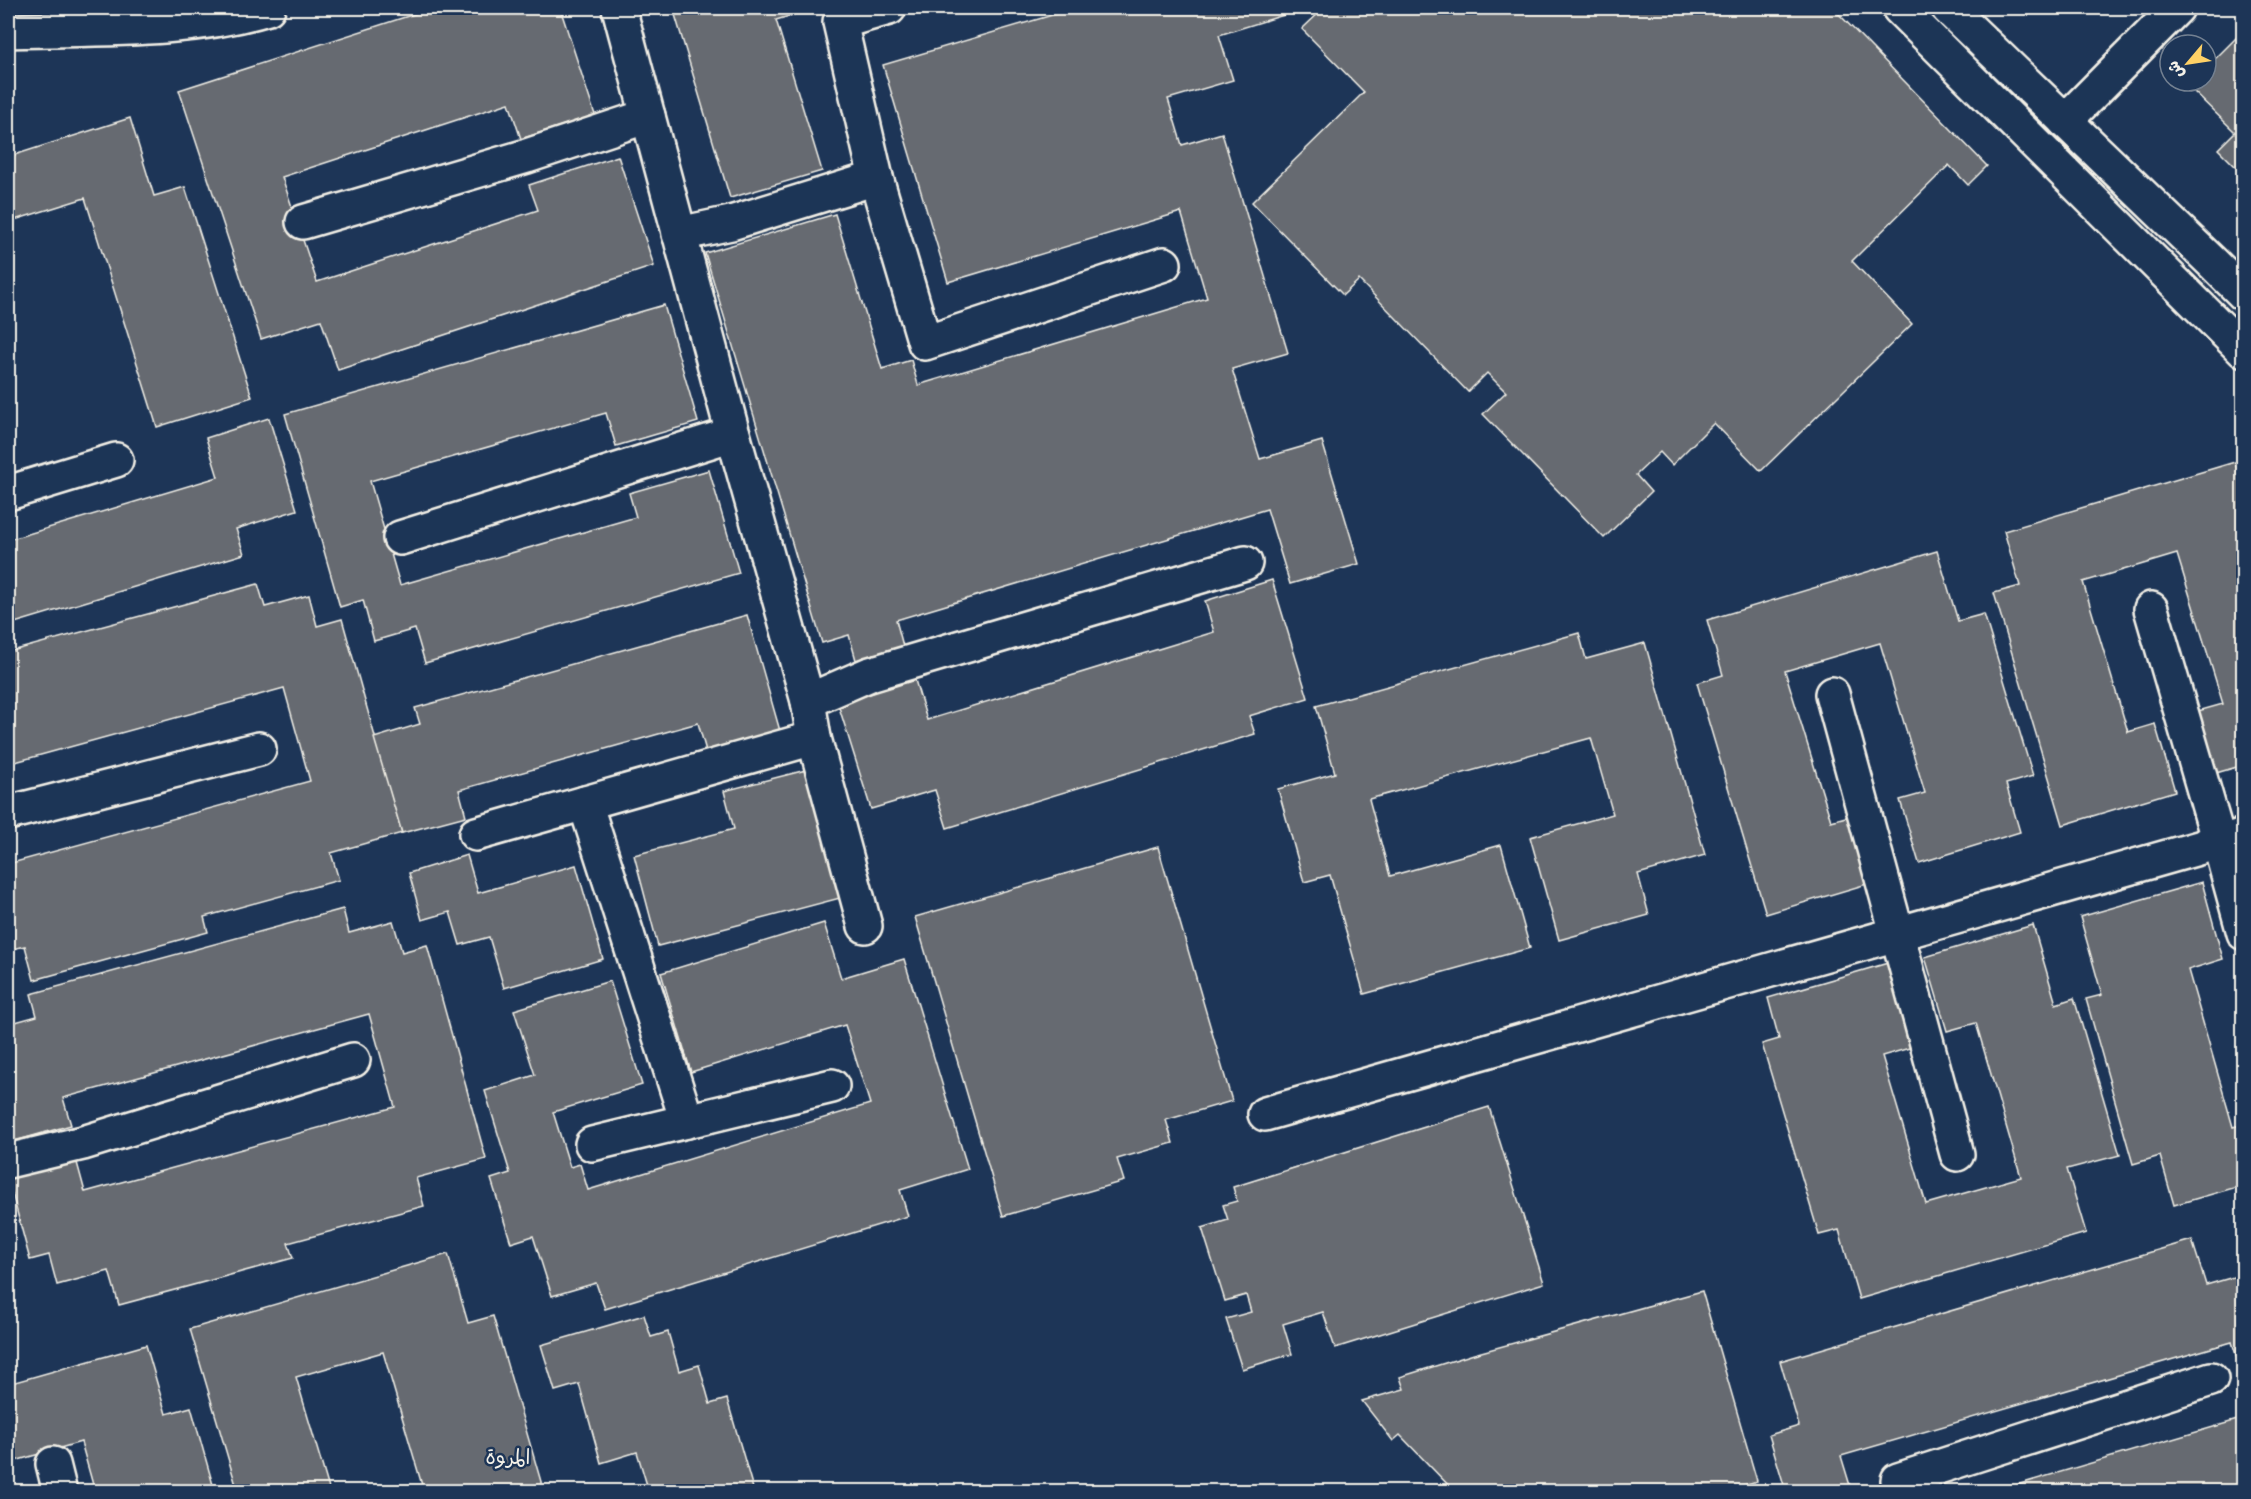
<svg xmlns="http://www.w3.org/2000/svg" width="2251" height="1499" viewBox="0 0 2251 1499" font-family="'Comic Neue','Playpen Sans Arabic',sans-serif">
<rect width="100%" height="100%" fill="#1d3557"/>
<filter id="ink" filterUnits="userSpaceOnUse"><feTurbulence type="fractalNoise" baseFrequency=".0167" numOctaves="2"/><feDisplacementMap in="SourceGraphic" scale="12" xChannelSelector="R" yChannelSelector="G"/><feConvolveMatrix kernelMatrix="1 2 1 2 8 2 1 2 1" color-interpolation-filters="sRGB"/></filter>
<g filter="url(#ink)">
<g fill="#666b71" stroke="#f4f1e8" stroke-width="1.5">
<path d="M 433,8 L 560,8 L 595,115 L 521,139 L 509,103 L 282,177 L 317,282 L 538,210 L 529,185 L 618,156 L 654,266 L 338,370 L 321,320 L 261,339 L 179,90 Z"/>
<path d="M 673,8 L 805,8 L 806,11 L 776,20 L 822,171 L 730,198 Z"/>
<path d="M 1076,8 L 1284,8 L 1287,14 L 1219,35 L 1233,80 L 1168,99 L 1182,145 L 1222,133 L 1288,353 L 1232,369 L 1260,459 L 1322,441 L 1359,564 L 1290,584 L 1267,509 L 896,620 L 903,646 L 856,660 L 849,635 L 822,643 L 705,253 L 835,214 L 882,369 L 911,360 L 918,385 L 1207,298 L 1181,212 L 948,282 L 883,65 Z"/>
<path d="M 1324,8 L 1833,8 L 1987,166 L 1968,185 L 1949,165 L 1852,261 L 1912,324 L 1761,471 L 1714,423 L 1672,465 L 1660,452 L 1636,475 L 1651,492 L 1604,538 L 1483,414 L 1506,392 L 1487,373 L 1468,392 L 1359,280 L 1343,295 L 1252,202 L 1364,92 L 1302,29 Z"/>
<path d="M 2244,30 L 2244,175 L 2218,149 L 2235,132 L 2188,86 L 2193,81 L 2206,81 L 2206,68 Z"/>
<path d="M 130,118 L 154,196 L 185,187 L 252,397 L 157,427 L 85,198 L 8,222 L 15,244 L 8,246 L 8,157 Z"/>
<path d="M 664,305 L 698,422 L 616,446 L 606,413 L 370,481 L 400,585 L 636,517 L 629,493 L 709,470 L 739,573 L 425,663 L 415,629 L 374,641 L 363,600 L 340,607 L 285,414 Z"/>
<path d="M 269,418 L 297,510 L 236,529 L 244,554 L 8,625 L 8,540 L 218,477 L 206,438 Z"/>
<path d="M 2235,462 L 2244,491 L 2244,765 L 2216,773 L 2198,711 L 2223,704 L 2177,554 L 2083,582 L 2128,732 L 2155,724 L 2175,791 L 2063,825 L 1994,593 L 2020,586 L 2004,531 Z"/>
<path d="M 1937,551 L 1958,621 L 1984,614 L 2033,776 L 2006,784 L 2020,832 L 1919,863 L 1900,800 L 1925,793 L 1880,643 L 1785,671 L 1831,821 L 1857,814 L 1877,881 L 1766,914 L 1697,683 L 1723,675 L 1707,620 Z"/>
<path d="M 1272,580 L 1308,698 L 1249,716 L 1255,734 L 947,828 L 935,790 L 871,809 L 838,704 L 915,680 L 927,720 L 1214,632 L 1205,601 Z"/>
<path d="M 258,584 L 265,607 L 309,595 L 317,626 L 342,619 L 402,833 L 331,853 L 339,880 L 204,917 L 208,932 L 34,980 L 25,946 L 8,950 L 8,864 L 310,781 L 284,688 L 8,764 L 8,652 Z"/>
<path d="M 747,615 L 780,731 L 706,751 L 698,723 L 459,790 L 466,816 L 402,833 L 374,738 L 420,724 L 415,708 Z"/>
<path d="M 1579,633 L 1586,659 L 1645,643 L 1705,855 L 1638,874 L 1649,915 L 1559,940 L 1530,837 L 1613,814 L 1591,738 L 1369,799 L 1390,876 L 1501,845 L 1530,948 L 1364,994 L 1330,875 L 1304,882 L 1278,789 L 1335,773 L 1316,706 Z"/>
<path d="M 806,770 L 840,898 L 658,946 L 634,855 L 734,829 L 724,791 Z"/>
<path d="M 1158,847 L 1232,1101 L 1166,1120 L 1173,1143 L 1117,1159 L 1124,1181 L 1003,1216 L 915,917 Z"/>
<path d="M 467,855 L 478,893 L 576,865 L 603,959 L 504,988 L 489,937 L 460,945 L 450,912 L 422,920 L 409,873 Z"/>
<path d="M 2202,882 L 2223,959 L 2188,970 L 2233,1127 L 2244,1124 L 2244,1185 L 2174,1205 L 2160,1156 L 2133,1164 L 2086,999 L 2102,995 L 2080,917 Z"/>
<path d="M 343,909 L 349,933 L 393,921 L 402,952 L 427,945 L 486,1159 L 416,1178 L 424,1206 L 288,1243 L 293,1258 L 119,1305 L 109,1271 L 57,1285 L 49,1255 L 30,1260 L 8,1178 L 76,1159 L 85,1192 L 395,1107 L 369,1014 L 63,1098 L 71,1125 L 8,1143 L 8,1024 L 37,1016 L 31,994 Z"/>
<path d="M 824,923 L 841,978 L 904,959 L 968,1169 L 900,1190 L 908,1216 L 605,1309 L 596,1283 L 552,1296 L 533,1236 L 511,1243 L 491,1179 L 510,1173 L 485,1091 L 535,1075 L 514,1010 L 610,981 L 642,1085 L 553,1112 L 570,1167 L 580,1164 L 588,1190 L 870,1104 L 845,1025 L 691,1072 L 661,973 Z"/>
<path d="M 2033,925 L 2056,1004 L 2074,998 L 2120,1155 L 2067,1169 L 2086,1233 L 1859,1299 L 1839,1230 L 1819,1235 L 1762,1044 L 1779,1039 L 1768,998 L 1888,963 L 1913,1047 L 1882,1056 L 1926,1204 L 2021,1177 L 1976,1023 L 1947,1031 L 1925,957 Z"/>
<path d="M 1489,1107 L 1544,1283 L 1335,1348 L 1323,1312 L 1283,1324 L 1292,1354 L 1242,1369 L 1226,1319 L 1251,1312 L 1246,1295 L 1225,1301 L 1202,1228 L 1228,1220 L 1223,1205 L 1237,1201 L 1233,1187 Z"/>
<path d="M 2192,1240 L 2206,1285 L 2244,1274 L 2244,1380 L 2232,1342 L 1841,1456 L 1852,1492 L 1786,1492 L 1769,1435 L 1799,1426 L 1780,1361 Z"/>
<path d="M 448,1254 L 468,1323 L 493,1316 L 544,1492 L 424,1492 L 383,1352 L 296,1377 L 330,1492 L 238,1492 L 190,1329 Z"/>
<path d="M 1702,1291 L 1757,1481 L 1721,1492 L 1455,1492 L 1400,1435 L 1393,1441 L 1362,1401 L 1404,1389 L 1400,1377 L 1474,1354 Z"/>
<path d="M 644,1315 L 651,1337 L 668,1332 L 679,1371 L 699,1365 L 710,1404 L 727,1399 L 754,1492 L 649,1492 L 637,1452 L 601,1463 L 579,1384 L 555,1391 L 541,1345 Z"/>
<path d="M 146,1345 L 166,1414 L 191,1407 L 215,1492 L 95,1492 L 81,1442 L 8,1463 L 8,1384 Z"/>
<path d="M 2244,1418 L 2244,1492 L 1993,1492 Z"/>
</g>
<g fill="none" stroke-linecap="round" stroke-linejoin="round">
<g stroke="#f4f1e8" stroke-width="38">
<g id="street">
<path d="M 619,8 L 733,434 L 808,701 L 814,738 L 865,926"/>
<path d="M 889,8 L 840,22 L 876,178 L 925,343 L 1164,264"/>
<path d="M 1899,8 L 2244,351"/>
<path d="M 1948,8 L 2215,265 L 2244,294"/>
<path d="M 8,31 C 94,28 185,33 268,8"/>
<path d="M 2065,121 L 2177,8"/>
<path d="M 303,222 L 527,156 L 648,116"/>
<path d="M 679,234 L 731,223 L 876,178"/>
<path d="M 8,493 L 116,460"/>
<path d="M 400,538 L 733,434"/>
<path d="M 2151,609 L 2219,842 L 2244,933"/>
<path d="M 1832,694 L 1957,1154"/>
<path d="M 808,701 L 870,674 L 1245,563"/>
<path d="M 585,803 L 687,1121"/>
<path d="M 8,813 L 259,749"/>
<path d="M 476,834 L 814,738"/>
<path d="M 1265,1114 L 2244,835"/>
<path d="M 592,1144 L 832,1086"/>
<path d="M 8,1161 L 83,1143 L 353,1060"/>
<path d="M 53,1464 L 60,1492"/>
<path d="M 1901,1492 L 1898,1480 L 2211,1379"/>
</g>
</g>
<use href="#street" stroke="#1d3557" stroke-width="33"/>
</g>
</g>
<g text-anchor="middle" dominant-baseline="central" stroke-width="5" stroke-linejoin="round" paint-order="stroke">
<g font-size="20" fill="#f4f1e8" stroke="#1d3557">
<text x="508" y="1457">المروة</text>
</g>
</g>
<rect width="2251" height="1499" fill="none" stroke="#1d3557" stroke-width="30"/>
<rect x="15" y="15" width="2221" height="1469" fill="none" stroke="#f4f1e8" stroke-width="2" filter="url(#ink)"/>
<g transform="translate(2188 63) rotate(241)"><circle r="28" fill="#1d3557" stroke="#738091" stroke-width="1.5"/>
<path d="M0-4.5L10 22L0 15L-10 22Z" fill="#ffd166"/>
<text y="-9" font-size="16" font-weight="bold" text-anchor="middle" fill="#f4f1e8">ش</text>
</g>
</svg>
